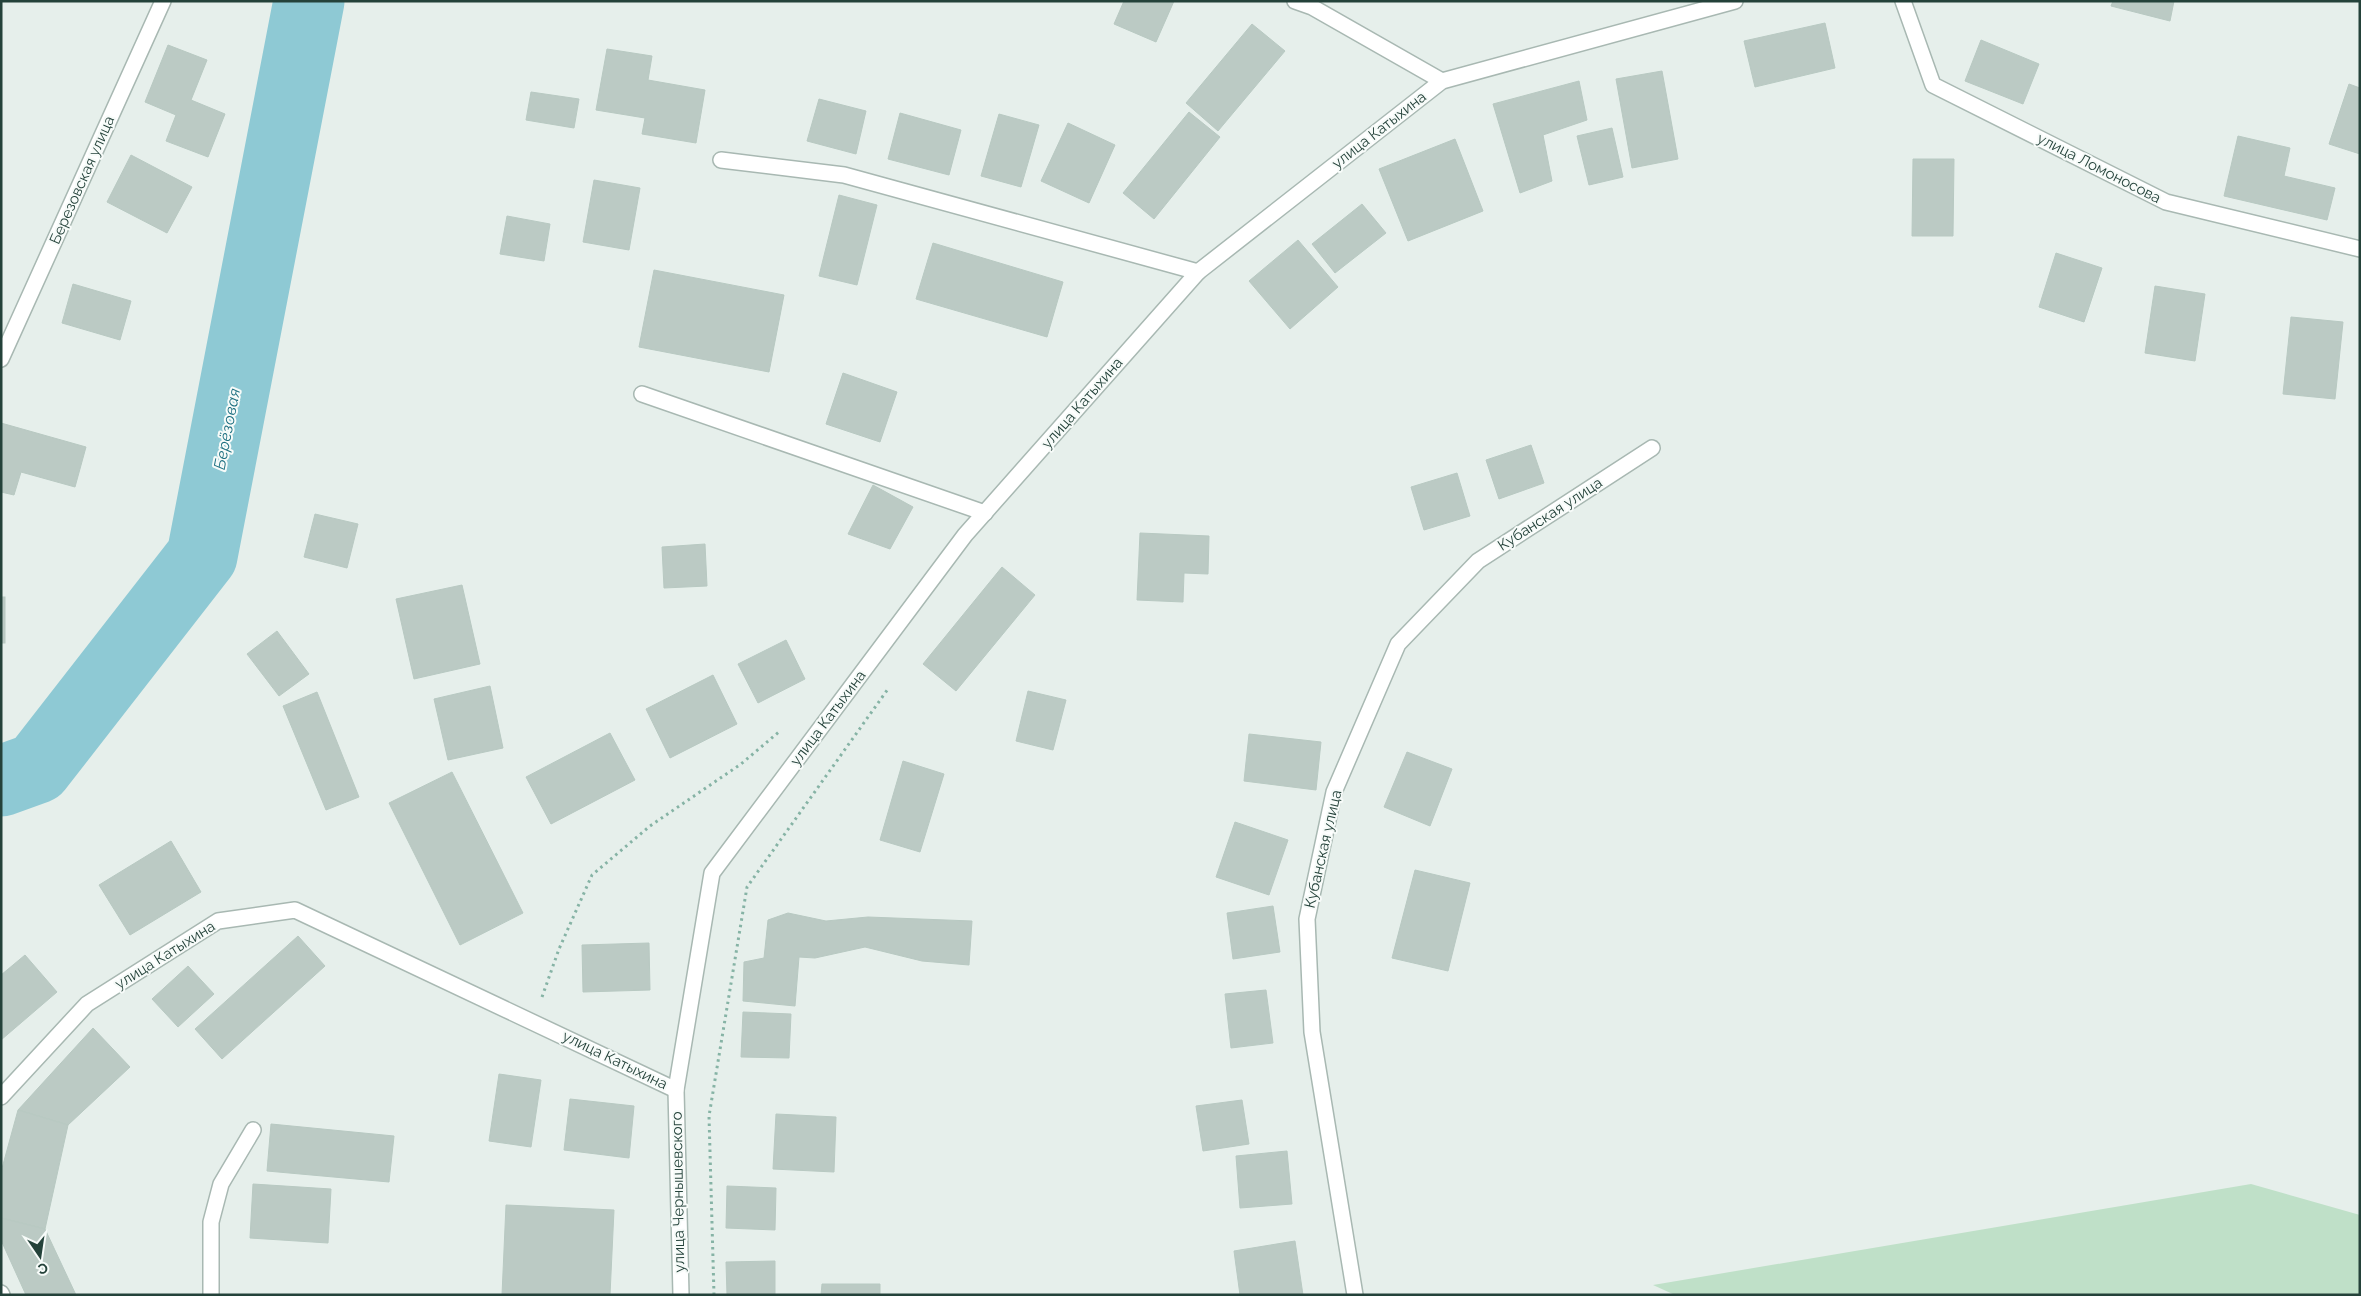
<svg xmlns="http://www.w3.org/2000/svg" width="2361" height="1296" viewBox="0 0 2361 1296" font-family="Raleway,sans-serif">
<rect width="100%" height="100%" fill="#e6efeb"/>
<path fill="#bfe0c8" d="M 2251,1184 L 2360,1215 L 2360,1295 L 1675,1295 L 1653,1285 Z"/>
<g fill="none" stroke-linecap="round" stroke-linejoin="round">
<path stroke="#8ec9d4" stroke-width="71" d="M 1,781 L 37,768 L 202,556 L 309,1"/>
</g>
<g fill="#bbcac4" stroke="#b8c9c2">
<path d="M 1124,1 L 1174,1 L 1156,42 L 1114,24 Z"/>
<path d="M 2113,1 L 2174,1 L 2170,21 L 2111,6 Z"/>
<path d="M 1825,23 L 1835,68 L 1755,87 L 1744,41 Z"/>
<path d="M 1252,24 L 1285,51 L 1218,131 L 1186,103 Z"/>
<path d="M 1981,40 L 2039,64 L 2023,104 L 1965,81 Z"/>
<path d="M 168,45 L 207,60 L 191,100 L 225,114 L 208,157 L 166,141 L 176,115 L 145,102 Z"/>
<path d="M 607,49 L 652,56 L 648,80 L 705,90 L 696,143 L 642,134 L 645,118 L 596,110 Z"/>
<path d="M 1662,71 L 1678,159 L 1632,168 L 1616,79 Z"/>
<path d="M 1579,81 L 1587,120 L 1543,135 L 1552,181 L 1520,193 L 1493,104 Z"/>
<path d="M 2349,84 L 2360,88 L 2360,154 L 2329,144 Z"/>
<path d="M 531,92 L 579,99 L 574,128 L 526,120 Z"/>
<path d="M 819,99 L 866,111 L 856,154 L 807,141 Z"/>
<path d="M 1189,112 L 1220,137 L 1154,219 L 1123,193 Z"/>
<path d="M 900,113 L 961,130 L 949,175 L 888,159 Z"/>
<path d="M 999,114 L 1039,125 L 1021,187 L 981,176 Z"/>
<path d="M 1068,123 L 1115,145 L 1089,203 L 1041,181 Z"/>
<path d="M 1612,128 L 1623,177 L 1589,185 L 1577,136 Z"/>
<path d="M 2238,136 L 2290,148 L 2284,176 L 2335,188 L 2327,220 L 2224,196 Z"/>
<path d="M 1455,139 L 1483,211 L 1408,241 L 1379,169 Z"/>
<path d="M 131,155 L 192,187 L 167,233 L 107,202 Z"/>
<path d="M 1913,159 L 1954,159 L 1953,236 L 1912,236 Z"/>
<path d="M 594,180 L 640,188 L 629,250 L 583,242 Z"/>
<path d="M 839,195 L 877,205 L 857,285 L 819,276 Z"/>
<path d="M 1362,204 L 1386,233 L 1335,273 L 1312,244 Z"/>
<path d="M 507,216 L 550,224 L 544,261 L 500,254 Z"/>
<path d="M 1298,240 L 1338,287 L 1290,329 L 1249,281 Z"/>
<path d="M 933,243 L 1063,282 L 1047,337 L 916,299 Z"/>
<path d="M 2056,253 L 2102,268 L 2084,322 L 2039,307 Z"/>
<path d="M 654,270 L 784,295 L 769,372 L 639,347 Z"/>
<path d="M 73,284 L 131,301 L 120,340 L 62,323 Z"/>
<path d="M 2155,286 L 2205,294 L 2195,361 L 2145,353 Z"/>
<path d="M 2291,317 L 2343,322 L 2335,399 L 2283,394 Z"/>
<path d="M 843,373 L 897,392 L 880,442 L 826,424 Z"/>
<path d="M 1,423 L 86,447 L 75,487 L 21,472 L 14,495 L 1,492 Z"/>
<path d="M 1531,445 L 1544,483 L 1499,499 L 1486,460 Z"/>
<path d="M 1457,473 L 1470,516 L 1424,530 L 1411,487 Z"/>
<path d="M 873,485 L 913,507 L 890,549 L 848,534 Z"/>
<path d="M 315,514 L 358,524 L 347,568 L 304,557 Z"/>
<path d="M 1140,533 L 1209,536 L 1208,574 L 1184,573 L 1183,602 L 1137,600 Z"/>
<path d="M 705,544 L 707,586 L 664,588 L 662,547 Z"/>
<path d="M 1002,567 L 1035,595 L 956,691 L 923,664 Z"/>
<path d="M 462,585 L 480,664 L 414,679 L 396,599 Z"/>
<rect x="1" y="597" width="4" height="46"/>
<path d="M 277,631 L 309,674 L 279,696 L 247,654 Z"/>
<path d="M 786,640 L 805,679 L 758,703 L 738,664 Z"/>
<path d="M 713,675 L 737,724 L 670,758 L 646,709 Z"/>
<path d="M 490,686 L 503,748 L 448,760 L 434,699 Z"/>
<path d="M 1028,691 L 1066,700 L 1053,750 L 1016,741 Z"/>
<path d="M 317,692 L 359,797 L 326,810 L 283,706 Z"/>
<path d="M 610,733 L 635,780 L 551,824 L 526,777 Z"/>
<path d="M 1249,734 L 1321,742 L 1316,790 L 1244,781 Z"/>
<path d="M 1407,752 L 1452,769 L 1430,826 L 1384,807 Z"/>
<path d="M 903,761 L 944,774 L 920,852 L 880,840 Z"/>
<path d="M 452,772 L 523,913 L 460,945 L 389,803 Z"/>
<path d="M 1235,822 L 1288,840 L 1269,895 L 1216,877 Z"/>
<path d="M 171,841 L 201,892 L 130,935 L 99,885 Z"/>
<path d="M 1415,870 L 1470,883 L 1448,971 L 1392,958 Z"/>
<path d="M 1273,906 L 1280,952 L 1233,959 L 1227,913 Z"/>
<path d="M 788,913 L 826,921 L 868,917 L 972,921 L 969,965 L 922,961 L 865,947 L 815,958 L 799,957 L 795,1006 L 743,1001 L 744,962 L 764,958 L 768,920 Z"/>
<path d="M 298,936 L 325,966 L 222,1059 L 195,1029 Z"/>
<path d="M 649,943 L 650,990 L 583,992 L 582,945 Z"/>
<path d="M 25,955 L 57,992 L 1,1040 L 1,975 Z"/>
<path d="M 188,966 L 214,994 L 178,1027 L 152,999 Z"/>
<path d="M 1266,990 L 1273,1043 L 1231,1048 L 1225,994 Z"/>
<path d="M 743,1012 L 791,1014 L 789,1058 L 741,1057 Z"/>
<path d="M 93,1028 L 130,1067 L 68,1125 L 18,1110 Z"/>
<path d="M 499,1074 L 541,1080 L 531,1147 L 489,1141 Z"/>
<path d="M 570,1099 L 634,1106 L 629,1158 L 564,1150 Z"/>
<path d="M 1242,1100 L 1249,1144 L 1203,1151 L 1196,1106 Z"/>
<path d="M 18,1110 L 68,1125 L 45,1229 L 1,1218 L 1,1172 Z"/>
<path d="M 776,1114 L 836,1117 L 834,1172 L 773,1169 Z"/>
<path d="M 271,1124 L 394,1136 L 389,1182 L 267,1171 Z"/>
<path d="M 1287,1151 L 1292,1204 L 1240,1208 L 1236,1156 Z"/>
<path d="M 253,1184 L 331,1189 L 328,1243 L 250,1238 Z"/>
<path d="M 727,1186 L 776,1188 L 775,1230 L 726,1228 Z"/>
<path d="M 506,1205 L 614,1210 L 610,1295 L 502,1295 Z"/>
<path d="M 1,1218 L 45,1229 L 76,1295 L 26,1295 L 1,1240 Z"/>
<path d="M 1295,1241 L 1303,1295 L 1240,1295 L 1234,1251 Z"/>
<path d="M 775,1261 L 775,1295 L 727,1295 L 726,1262 Z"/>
<path d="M 822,1284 L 880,1284 L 880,1295 L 821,1295 Z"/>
</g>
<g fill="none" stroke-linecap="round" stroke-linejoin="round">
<g stroke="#a8b8b2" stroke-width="18">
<g id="minor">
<path d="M 1295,1 L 1312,7 L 1442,81"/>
<path d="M 1903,1 L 1933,85 L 2166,202 L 2360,249"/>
<path d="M 721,160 L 844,175 L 1198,272"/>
<path d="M 1,359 L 163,1"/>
<path d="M 642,394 L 985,513"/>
<path d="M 1,1097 L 87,1004 L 218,921 L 295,910 L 676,1090"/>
<path d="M 1,1293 L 2,1295"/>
<path d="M 211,1295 L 211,1222 L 221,1184 L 253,1130"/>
<path d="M 681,1295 L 676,1090 L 712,873 L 965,535 L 1198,272 L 1442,81 L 1735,1"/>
<path d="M 1355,1295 L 1312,1032 L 1307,919 L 1334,792 L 1398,644 L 1478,561 L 1652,448"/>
</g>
</g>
<g stroke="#86b3a5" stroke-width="3" stroke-dasharray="2.5 4" stroke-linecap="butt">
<path d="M 542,997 L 559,949 L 592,875 L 650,826 L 741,764 L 780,731"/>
<path d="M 714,1295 L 709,1116 L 747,887 L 888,689"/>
</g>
<use href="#minor" stroke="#fff" stroke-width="15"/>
</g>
<g text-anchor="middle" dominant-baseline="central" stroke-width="4" stroke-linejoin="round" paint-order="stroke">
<g font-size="15" fill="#24423a" stroke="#f7fbf9">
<text transform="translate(1379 130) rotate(-38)">улица Катыхина</text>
<text transform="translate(2099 168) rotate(27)">улица Ломоносова</text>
<text transform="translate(82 180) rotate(-66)">Березовская улица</text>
<text transform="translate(1082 403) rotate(-49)">улица Катыхина</text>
<text transform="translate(1550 514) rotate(-33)">Кубанская улица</text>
<text transform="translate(828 718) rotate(-53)">улица Катыхина</text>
<text transform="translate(1323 849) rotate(-77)">Кубанская улица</text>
<text transform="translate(165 955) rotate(-32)">улица Катыхина</text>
<text transform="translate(615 1060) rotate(26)">улица Катыхина</text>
<text transform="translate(678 1192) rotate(-91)">улица Чернышевского</text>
</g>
<g font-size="16" font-style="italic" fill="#1c6f80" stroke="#f7fbf9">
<text transform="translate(227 429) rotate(-79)">Берёзовая</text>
</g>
</g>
<rect width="2361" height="1296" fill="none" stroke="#24423a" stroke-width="5"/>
<g transform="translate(40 1256) rotate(167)" stroke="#f7fbf9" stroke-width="4" paint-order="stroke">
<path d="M0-4L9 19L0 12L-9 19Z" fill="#24423a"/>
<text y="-8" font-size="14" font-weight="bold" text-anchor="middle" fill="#24423a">С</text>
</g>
</svg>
